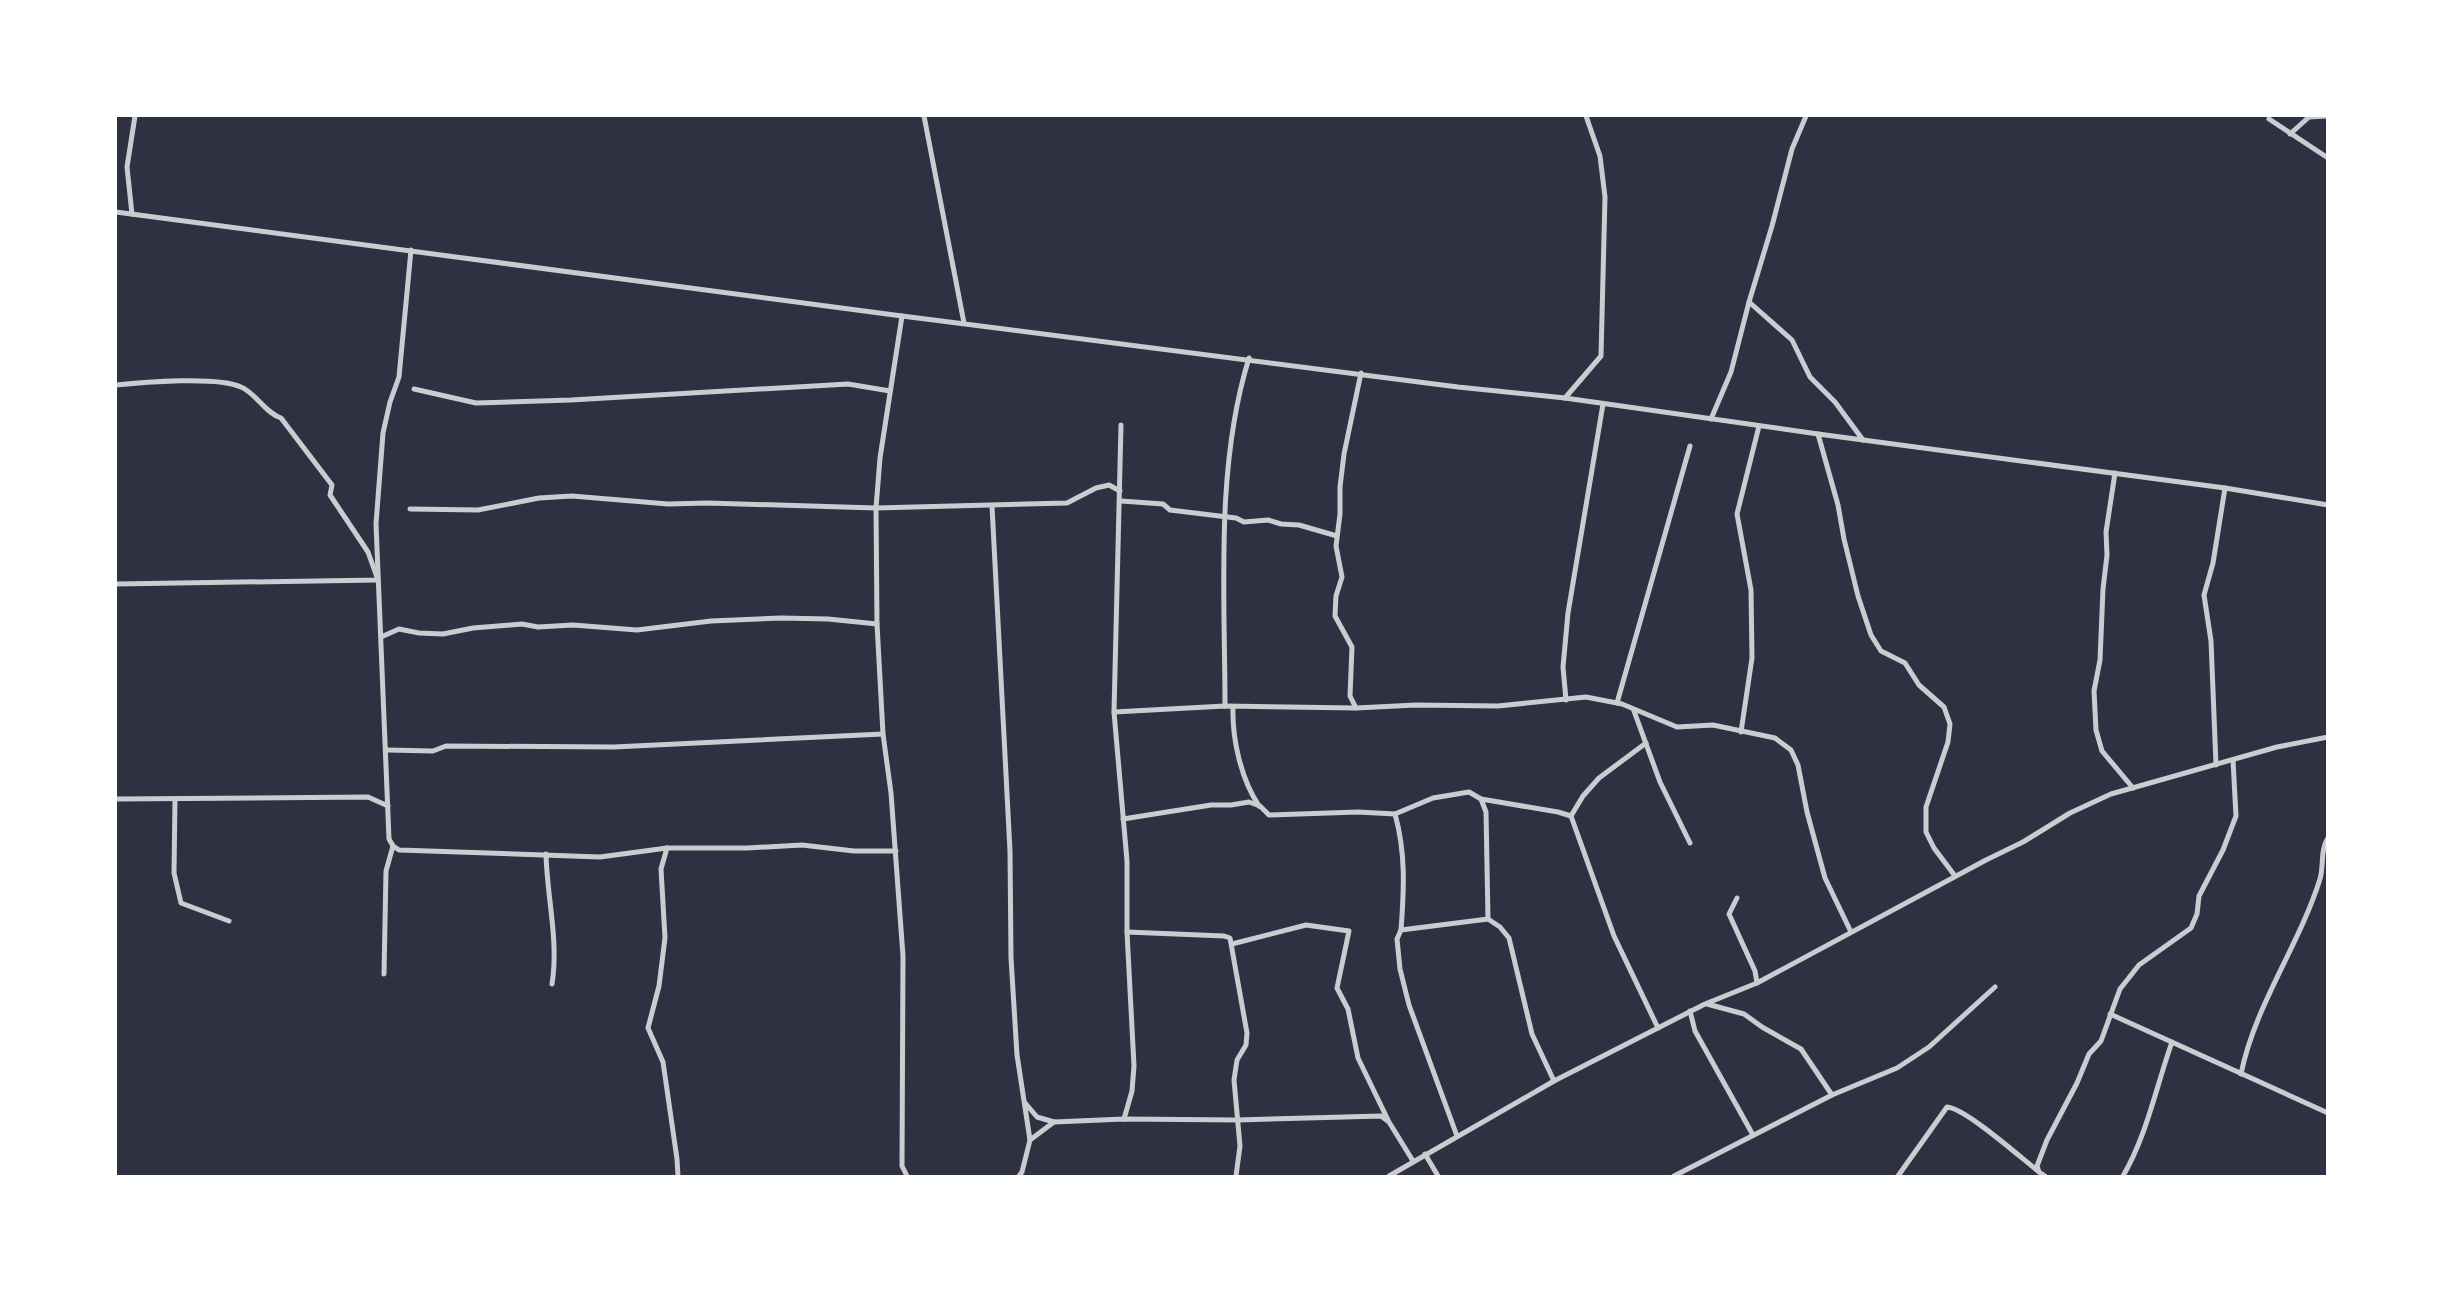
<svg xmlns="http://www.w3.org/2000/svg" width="2443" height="1292" viewBox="0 0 2443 1292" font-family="'Fira Sans',sans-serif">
<rect width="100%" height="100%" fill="#2d3142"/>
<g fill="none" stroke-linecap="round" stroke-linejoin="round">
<g stroke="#caccd0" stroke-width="5">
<path d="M 924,116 L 964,323"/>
<path d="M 1806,116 L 1792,149 L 1772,226 L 1749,302 L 1792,340 L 1810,377 L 1835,402 L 1863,440"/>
<path d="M 2269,119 L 2328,158"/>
<path d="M 2290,134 L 2309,117 L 2328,116"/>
<path d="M 116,212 L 902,316 L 1458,387 L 1565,398 L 1818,434 L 2225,488 L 2328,505"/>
<path d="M 132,214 L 127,167 L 135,116"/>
<path d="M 411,250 L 399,377 L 390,402 L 383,433 L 376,524 L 389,839 L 393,846 L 399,850 L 600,857 L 667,848 L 747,848 L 802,845 L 854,851 L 896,851"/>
<path d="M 902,316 L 880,458 L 876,508 L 877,624 L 883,734 L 891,793 L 903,956 L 902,1166 L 907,1176"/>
<path d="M 1361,373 L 1344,454 L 1340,487 L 1340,514 L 1336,546 L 1342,577 L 1336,596 L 1335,616 L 1352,647 L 1350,696 L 1356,708 L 1416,705 L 1498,706 L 1586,697 L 1622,704 L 1677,727 L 1713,725 L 1775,738 L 1791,750 L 1798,765 L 1807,812 L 1825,878 L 1851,932"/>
<path d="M 116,385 C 142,382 219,376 241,387 C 257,394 264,412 281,418 L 332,485 L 330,495 L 368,552 L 378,580 L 116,584"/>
<path d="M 414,389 L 476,403 L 571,400 L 848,384 L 890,391"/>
<path d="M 1565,398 L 1601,356 L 1605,197 L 1600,156 L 1586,116"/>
<path d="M 1711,419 L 1731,372 L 1749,302"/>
<path d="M 1121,425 L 1114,712 L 1127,861 L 1127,932 L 1134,1066 L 1132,1091 L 1124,1119"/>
<path d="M 1818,434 L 1838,505 L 1844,539 L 1858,596 L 1871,635 L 1881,651 L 1905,663 L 1919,685 L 1944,707 L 1950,724 L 1948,742 L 1926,807 L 1926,832 L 1934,848 L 1955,876"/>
<path d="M 2115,473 L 2106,532 L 2107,555 L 2103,589 L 2100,660 L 2094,691 L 2096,730 L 2102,751 L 2133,788"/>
<path d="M 1121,501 L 1163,504 L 1170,510 L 1236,518 L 1244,522 L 1268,520 L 1281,524 L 1299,525 L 1337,536"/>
<path d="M 992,506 L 1010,851 L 1011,958 L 1017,1055 L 1030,1140 L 1022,1172 L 1019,1176"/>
<path d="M 410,509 L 478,510 L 539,498 L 572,496 L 668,504 L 708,503 L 876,508 L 1067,503 L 1096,488 L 1109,485 L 1120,491"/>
<path d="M 381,637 L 399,629 L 419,633 L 443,634 L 473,628 L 522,624 L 538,627 L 573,625 L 637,630 L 711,621 L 781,618 L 828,619 L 877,624"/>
<path d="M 1566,700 L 1563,667 L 1568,613 L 1603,404"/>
<path d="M 1617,703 L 1690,446"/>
<path d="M 1225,706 C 1225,594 1215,467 1249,358"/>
<path d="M 1233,707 C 1232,739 1241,779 1259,806"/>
<path d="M 1634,711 L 1660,782 L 1690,843"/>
<path d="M 1114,712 L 1225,706 L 1356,708"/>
<path d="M 1741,732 L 1752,658 L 1751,590 L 1737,514 L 1759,426"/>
<path d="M 387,750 L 433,751 L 446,746 L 614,747 L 883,734"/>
<path d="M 2216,765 L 2211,641 L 2204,595 L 2213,563 L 2225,488"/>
<path d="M 116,799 L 368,797 L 388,806"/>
<path d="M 1481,799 L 1558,812 L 1571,816 L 1614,936 L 1658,1028"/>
<path d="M 175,800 L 174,873 L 181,903 L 229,921"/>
<path d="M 1395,814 C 1406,853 1404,890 1401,930"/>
<path d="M 1571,816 L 1583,796 L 1599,778 L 1646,743"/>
<path d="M 1123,819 L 1211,805 L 1231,805 L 1249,802 L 1260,806 L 1269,815 L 1358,812 L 1395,814 L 1433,798 L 1469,792 L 1481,799 L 1486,812 L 1488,919"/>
<path d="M 667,848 L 661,869 L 665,938 L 659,986 L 648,1028 L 663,1062 L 677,1159 L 678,1176"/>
<path d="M 546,854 C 547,898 559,941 552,984"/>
<path d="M 1737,898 L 1729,914 L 1755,971 L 1757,983"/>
<path d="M 1127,932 L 1224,936 L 1230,938 L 1247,1033 L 1246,1045 L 1237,1060 L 1234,1080 L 1240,1146 L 1236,1176"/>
<path d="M 1232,944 L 1306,925 L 1349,931 L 1337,988 L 1348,1009 L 1358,1058 L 1388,1120"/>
<path d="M 384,974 L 386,871 L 393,846"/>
<path d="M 1707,1004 L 1744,1014 L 1762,1027 L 1801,1049 L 1832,1095"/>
<path d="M 1690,1011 L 1695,1031 L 1753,1135"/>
<path d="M 2110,1014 L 2328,1113"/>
<path d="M 2241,1074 C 2255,1005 2299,946 2320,879 C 2324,866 2320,850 2328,838"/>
<path d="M 1026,1104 L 1037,1117 L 1054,1122 L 1124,1119 L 1237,1120 L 1381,1116 L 1389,1122 L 1413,1161"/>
<path d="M 1457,1136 L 1409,1005 L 1400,969 L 1397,939 L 1401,930 L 1488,919 L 1500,927 L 1509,938 L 1532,1034 L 1554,1081"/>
<path d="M 1030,1140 L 1054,1122"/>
<path d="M 1425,1154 L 1438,1176"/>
<path d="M 1389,1176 L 1554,1081 L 1705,1004 L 1757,983 L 1986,860 L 2023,842 L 2070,813 L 2111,794 L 2277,747 L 2328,737"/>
<path d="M 1674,1176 L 1832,1095 L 1897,1068 L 1929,1047 L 1995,987"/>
<path d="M 1898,1176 L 1947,1107 C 1965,1108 2020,1157 2038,1171"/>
<path d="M 2045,1176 L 2039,1172 L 2037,1166 L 2047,1140 L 2077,1083 L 2089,1054 L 2101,1041 L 2120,989 L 2139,965 L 2191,928 L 2197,914 L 2199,896 L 2223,850 L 2236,816 L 2233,760"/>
<path d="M 2123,1176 C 2147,1135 2156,1087 2172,1042"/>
</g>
</g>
<rect width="2443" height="1292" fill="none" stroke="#ffffff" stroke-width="234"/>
</svg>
